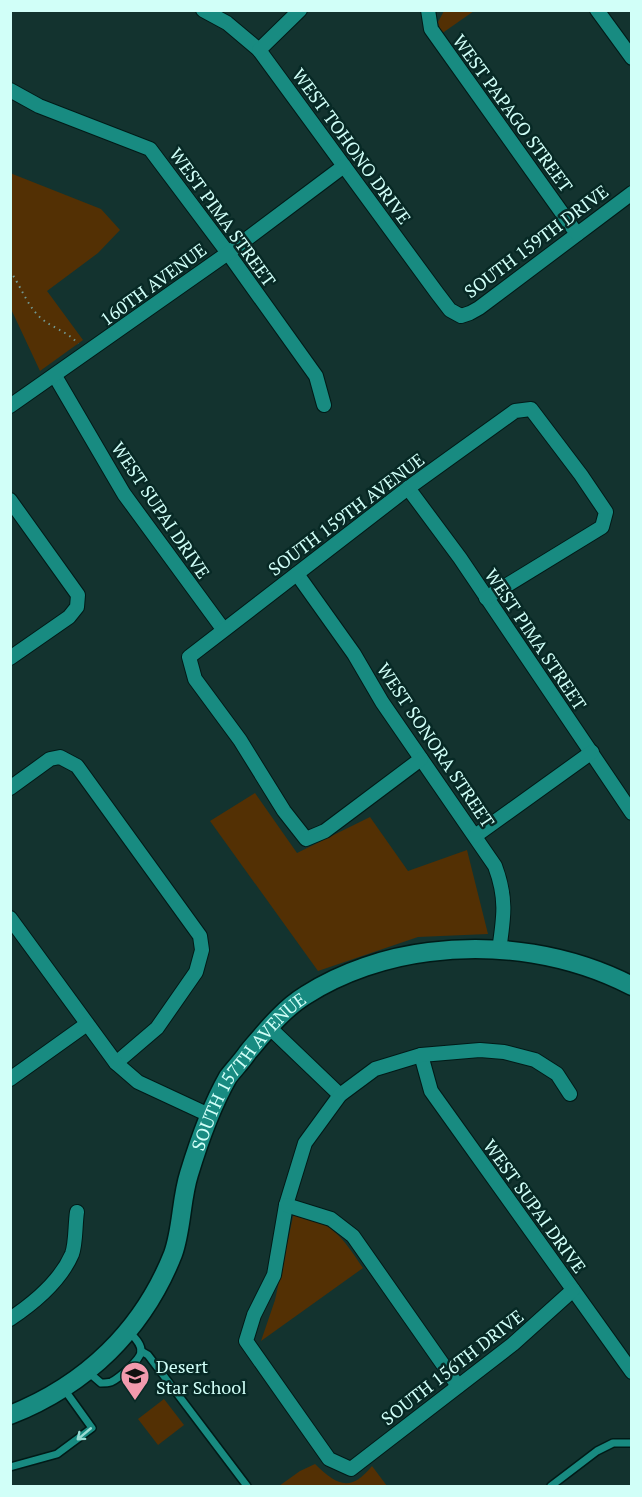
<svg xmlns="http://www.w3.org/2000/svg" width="642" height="1497" viewBox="0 0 642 1497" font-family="'PT Serif',serif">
<rect width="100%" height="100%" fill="#13332f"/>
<g fill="#533004">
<path d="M 444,11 L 474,11 L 441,34 L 438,22 Z"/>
<path d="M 10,173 L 101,209 L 120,230 L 98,253 L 47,291 L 83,340 L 40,371 L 11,309 Z"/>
<path d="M 255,793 L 297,853 L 370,817 L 408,871 L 467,850 L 488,934 L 418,937 L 318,971 L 210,821 Z"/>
<path d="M 294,1212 C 334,1225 340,1234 363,1268 L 261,1341 L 275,1300 Z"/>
<path d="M 164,1399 L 184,1425 L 158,1445 L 138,1419 Z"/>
<path d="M 315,1464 C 337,1485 350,1493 372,1466 L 387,1486 L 279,1486 L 300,1471 Z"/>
</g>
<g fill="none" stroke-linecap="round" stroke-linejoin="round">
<g stroke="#001a17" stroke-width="10">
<g id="lane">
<path d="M 141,1351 L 148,1355 L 247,1486"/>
<path d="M 87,1371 L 101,1383 C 104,1383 108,1383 111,1382 C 118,1379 140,1360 141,1352 C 142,1344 134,1337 129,1332"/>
<path d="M 10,1467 L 57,1454 L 92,1428 L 64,1389"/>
<path d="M 551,1486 L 597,1451 L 613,1443 L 632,1443"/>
</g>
</g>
<g stroke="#001a17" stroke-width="16">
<g id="street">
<path d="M 203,10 L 227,23 L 259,50 L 437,293 L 450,310 L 461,316 L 470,313 L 479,308 L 632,193"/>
<path d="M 428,10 L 431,29 L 577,234"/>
<path d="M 597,10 L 632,58"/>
<path d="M 259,50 L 300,10"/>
<path d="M 10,90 L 39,106 L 150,149 L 228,253 L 316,376 L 324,405"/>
<path d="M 55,376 L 124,494 L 223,629"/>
<path d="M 10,406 L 228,253 L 344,166"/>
<path d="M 408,488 L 460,558 L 632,813"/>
<path d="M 10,500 L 78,595 L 77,607 L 69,617 L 10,658"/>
<path d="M 297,574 L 354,654 L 382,702 L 495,866 C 507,898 504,917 499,950"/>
<path d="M 421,759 L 325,831 L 306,839 L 284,811 L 240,740 L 195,679 L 189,657 L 408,488 L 515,411 L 531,409 L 581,475 L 606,512 L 602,527 L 486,598"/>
<path d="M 10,788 L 50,759 L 60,757 L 77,766 L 200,936 L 202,950 L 196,972 L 157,1028 L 116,1063"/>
<path d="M 475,836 L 592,752"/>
<path d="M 10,918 L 116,1063 L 138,1082 L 209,1115"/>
<path d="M 269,1027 L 340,1095"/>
<path d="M 421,1055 L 431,1091 L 632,1372"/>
<path d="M 10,1079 L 87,1024"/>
<path d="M 570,1094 L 557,1074 L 535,1060 L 504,1052 L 480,1050 L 421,1055 L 375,1069 L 340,1095 L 305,1143 L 286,1205 L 274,1275 L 254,1315 L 246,1341 L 329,1459 L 351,1469 L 513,1344 L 573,1290"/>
<path d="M 286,1205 L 331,1219 L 353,1236 L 458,1386"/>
<path d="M 10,1319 C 34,1303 60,1282 72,1254 C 76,1243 75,1225 77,1212"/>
</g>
</g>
<g stroke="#001a17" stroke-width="21">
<g id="secondary">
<path id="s1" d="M 10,1415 C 86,1385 143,1330 173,1254 C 182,1229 181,1199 189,1174 C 199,1141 211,1107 228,1077 C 234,1069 242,1061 248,1052 C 265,1032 283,1009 306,995 C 342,972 387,957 429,952 C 497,943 570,954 632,986"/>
</g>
</g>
<path stroke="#729993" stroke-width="2" stroke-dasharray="1.5 4.5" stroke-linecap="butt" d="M 10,271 C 21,286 28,308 42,319 C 54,329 69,332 78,344"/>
<use href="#lane" stroke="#188b81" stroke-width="7"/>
<use href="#street" stroke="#188b81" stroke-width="14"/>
<use href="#secondary" stroke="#188b81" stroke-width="18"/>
</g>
<defs><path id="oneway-shaft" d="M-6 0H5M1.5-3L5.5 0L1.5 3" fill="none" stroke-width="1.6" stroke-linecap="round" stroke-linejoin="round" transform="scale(1.5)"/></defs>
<use stroke="#9adcd4" href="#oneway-shaft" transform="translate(84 1434) rotate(140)"/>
<defs>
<g id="school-pin" transform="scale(1.5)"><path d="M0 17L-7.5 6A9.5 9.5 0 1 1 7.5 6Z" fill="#f29aad" stroke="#072925"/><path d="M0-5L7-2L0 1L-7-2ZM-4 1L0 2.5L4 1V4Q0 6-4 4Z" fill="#111"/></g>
</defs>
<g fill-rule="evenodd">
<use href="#school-pin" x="135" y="1376"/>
</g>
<g text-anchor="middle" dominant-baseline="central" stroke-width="5" stroke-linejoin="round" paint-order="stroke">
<g font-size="18" fill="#d1fff8" stroke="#072925">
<text transform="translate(513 113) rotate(54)">WEST PAPAGO STREET</text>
<text transform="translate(352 146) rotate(54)">WEST TOHONO DRIVE</text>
<text transform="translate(223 217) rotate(54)">WEST PIMA STREET</text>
<text transform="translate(536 241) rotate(-37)">SOUTH 159TH DRIVE</text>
<text transform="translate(153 284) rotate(-36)">160TH AVENUE</text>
<text transform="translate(161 510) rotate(56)">WEST SUPAI DRIVE</text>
<text transform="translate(346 514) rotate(-37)">SOUTH 159TH AVENUE</text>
<text transform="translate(536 639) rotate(56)">WEST PIMA STREET</text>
<text transform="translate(436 745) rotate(56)">WEST SONORA STREET</text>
<text stroke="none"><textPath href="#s1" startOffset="438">SOUTH 157TH AVENUE</textPath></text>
<text transform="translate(535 1206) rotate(54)">WEST SUPAI DRIVE</text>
<text transform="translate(452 1367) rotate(-38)">SOUTH 156TH DRIVE</text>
</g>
<g font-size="18" fill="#d1fff8" stroke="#072925" text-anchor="start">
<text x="156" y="1366">Desert<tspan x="156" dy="21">Star School</tspan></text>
</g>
</g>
<rect width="642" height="1497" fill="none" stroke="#d1fff8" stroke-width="24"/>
</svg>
